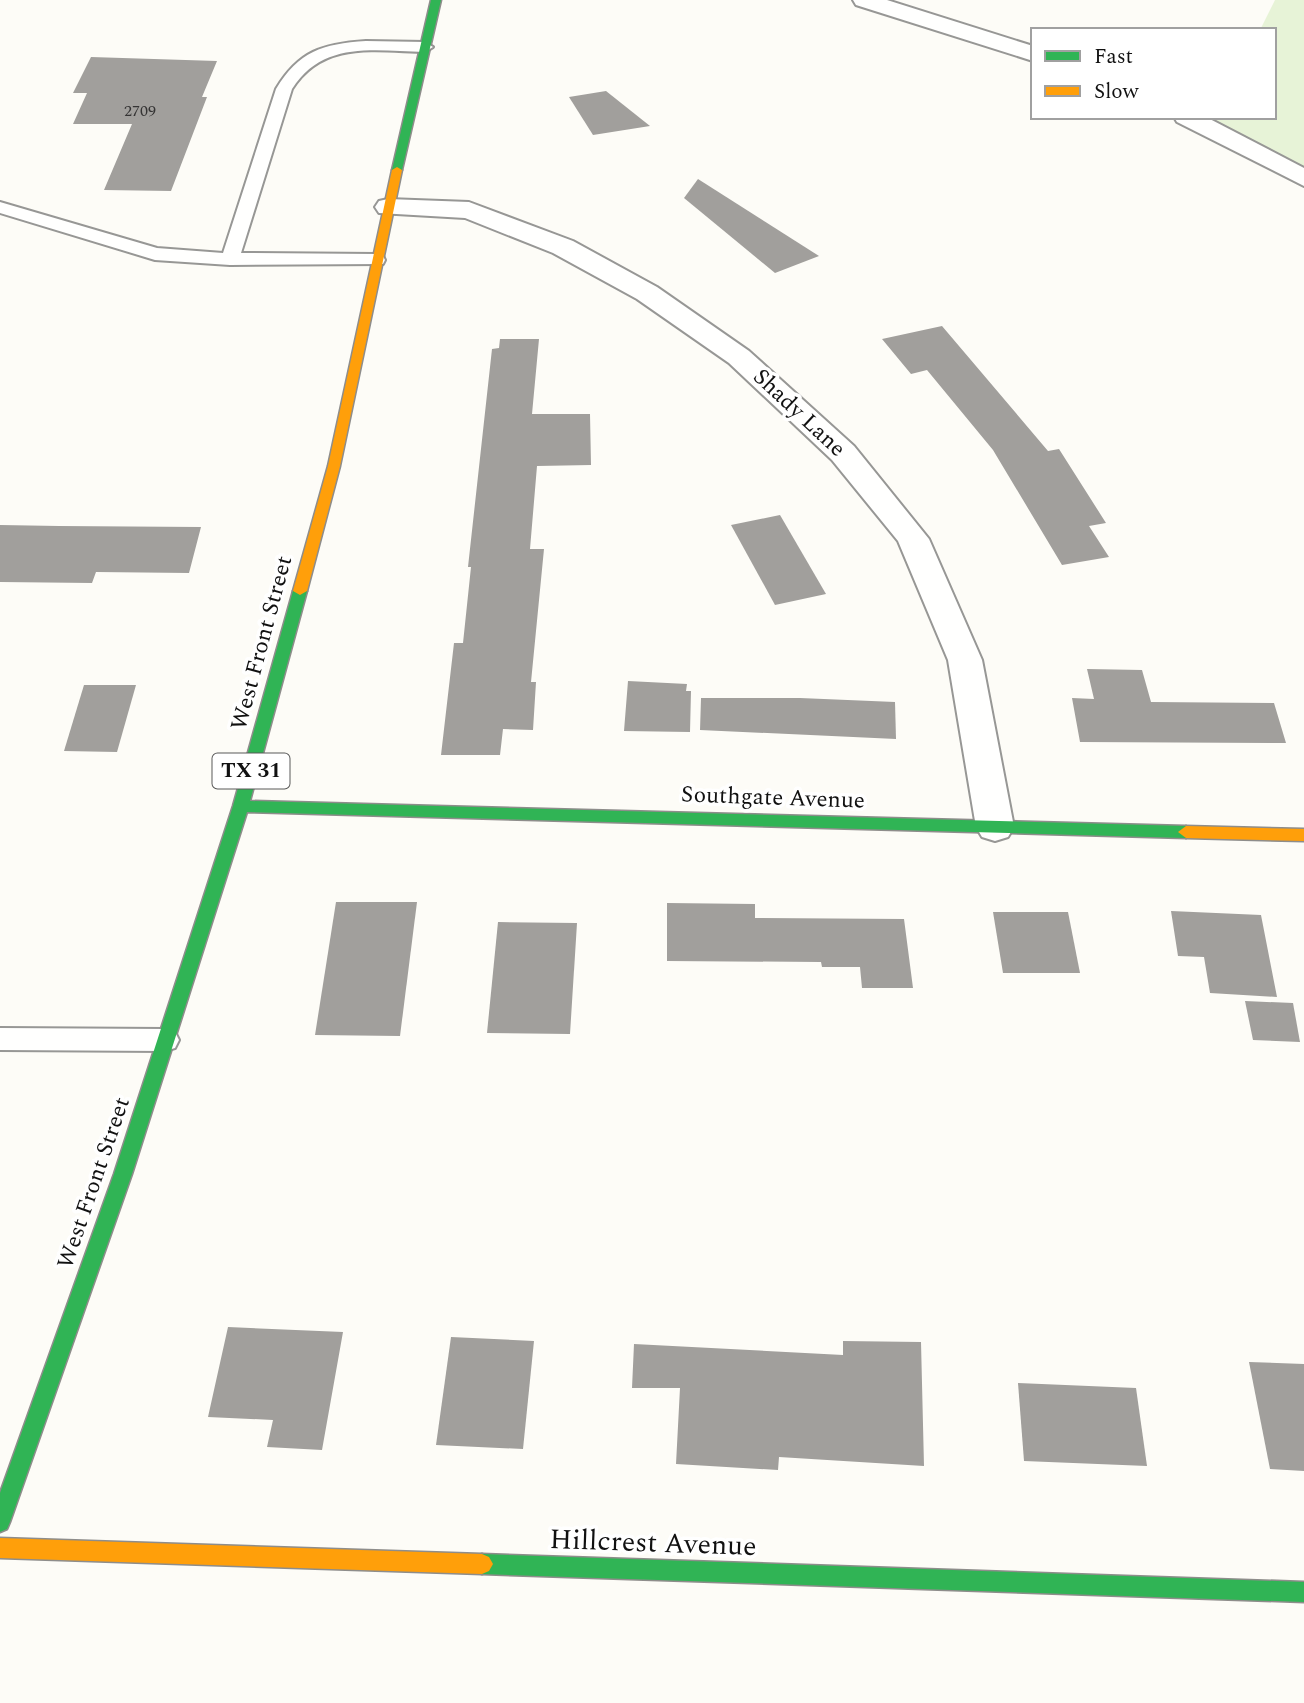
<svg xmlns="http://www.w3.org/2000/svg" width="1304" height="1703" viewBox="0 0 1304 1703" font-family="Spectral,serif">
<rect width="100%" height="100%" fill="#fdfcf7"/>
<path fill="#e7f3d7" d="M 1275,0 L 1304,0 L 1304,167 L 1212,121 L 1214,117 L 1274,117 L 1274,30 L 1260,30 Z"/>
<g fill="#a19f9c">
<path d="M 91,57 L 217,61 L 202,97 L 207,97 L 171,191 L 104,190 L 132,124 L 73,124 L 87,93 L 73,93 Z"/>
<path d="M 606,91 L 650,126 L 593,135 L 569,97 Z"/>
<path d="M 698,179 L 819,256 L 775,273 L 684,198 Z"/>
<path d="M 942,326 L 1048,451 L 1059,449 L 1106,523 L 1089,526 L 1109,557 L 1062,565 L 993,450 L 927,370 L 911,374 L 882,339 Z"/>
<path d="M 500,339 L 539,339 L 532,414 L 590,414 L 591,465 L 537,466 L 530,549 L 544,549 L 531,682 L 536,682 L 533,730 L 503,729 L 500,755 L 441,755 L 454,643 L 463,643 L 471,567 L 468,567 L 492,349 L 499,348 Z"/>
<path d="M 780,515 L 826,594 L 775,605 L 731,525 Z"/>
<path d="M 0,525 L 59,526 L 201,527 L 189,573 L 96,572 L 92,583 L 0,582 Z"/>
<path d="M 1087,669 L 1142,670 L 1151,702 L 1274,703 L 1286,743 L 1080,742 L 1072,698 L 1094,699 Z"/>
<path d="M 628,681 L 687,684 L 686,691 L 691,691 L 690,732 L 624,731 Z"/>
<path d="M 84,685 L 136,685 L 117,752 L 64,751 Z"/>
<path d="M 701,698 L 800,698 L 895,702 L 896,739 L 700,730 Z"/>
<path d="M 336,902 L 417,902 L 400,1036 L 315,1035 Z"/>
<path d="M 667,903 L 755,904 L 755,918 L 904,919 L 913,988 L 862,988 L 860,967 L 822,967 L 821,962 L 667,961 Z"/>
<path d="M 1171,911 L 1261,915 L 1277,997 L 1210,993 L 1204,957 L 1178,956 Z"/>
<path d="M 993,912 L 1068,912 L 1080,973 L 1003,973 Z"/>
<path d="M 498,922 L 577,923 L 570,1034 L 487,1033 Z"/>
<path d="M 1245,1001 L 1293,1003 L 1300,1042 L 1253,1040 Z"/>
<path d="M 228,1327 L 343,1332 L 322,1450 L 267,1447 L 273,1420 L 208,1417 Z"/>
<path d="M 451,1337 L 534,1341 L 523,1449 L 436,1445 Z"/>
<path d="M 843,1341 L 921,1342 L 924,1466 L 779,1457 L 778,1470 L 676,1464 L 680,1388 L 632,1388 L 634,1344 L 843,1355 Z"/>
<path d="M 1249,1362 L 1304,1364 L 1304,1471 L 1270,1469 Z"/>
<path d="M 1018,1383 L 1136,1388 L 1147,1466 L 1024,1461 Z"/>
</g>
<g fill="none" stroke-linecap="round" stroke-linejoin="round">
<g stroke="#979795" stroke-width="4">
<g id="lane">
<path d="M 366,41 L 425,42 L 433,47 L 425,52 C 375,51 323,40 292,89 L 241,253 L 376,254 L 383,256 L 385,260 L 383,264 L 230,265 L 155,260 L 0,213 L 0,202 L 157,248 L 223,253 L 276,89 C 299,51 322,44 366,41 Z"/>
<path d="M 0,1028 L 165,1029 L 175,1032 L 179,1040 L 175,1048 L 165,1051 L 0,1050 Z"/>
</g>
</g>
<g stroke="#979795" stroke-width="4">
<g id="street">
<path d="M 853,0 L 887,0 L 1033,46 L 1033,61 L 856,5 Z"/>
<path d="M 1174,117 L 1206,117 L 1304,168 L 1304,186 L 1177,122 Z"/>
<path d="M 388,199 L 469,202 L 573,241 L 657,287 L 749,351 L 854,446 L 929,539 L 982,660 L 1014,827 L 1008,837 L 995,841 L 982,837 L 976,827 L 948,660 L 898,541 L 832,460 L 729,363 L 637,299 L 553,253 L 465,218 L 379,213 L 375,207 L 379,201 Z"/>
</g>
</g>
<g stroke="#8e8d8b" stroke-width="3">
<g id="fast">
<path d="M 431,0 L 441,0 L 402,170 L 397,173 L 392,170 Z"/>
<path d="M 300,587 L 307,591 L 250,801 L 1186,826 L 1194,832 L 1186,838 L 247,812 L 132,1174 L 10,1522 L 7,1529 L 0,1532 L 0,1493 L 114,1174 L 233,806 L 293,591 Z"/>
<path d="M 482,1554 L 1304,1582 L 1304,1602 L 482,1574 L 475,1571 L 471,1564 L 475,1557 Z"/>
</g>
</g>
<g stroke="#8e8d8b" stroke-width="3">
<g id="slow">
<path d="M 397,167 L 402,170 L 340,466 L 307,591 L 300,595 L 293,591 L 328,466 L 392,170 Z"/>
<path d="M 1186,826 L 1304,829 L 1304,841 L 1186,838 L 1178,832 Z"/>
<path d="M 0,1538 L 482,1554 L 489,1557 L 493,1564 L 489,1571 L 482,1574 L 0,1558 Z"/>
</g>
</g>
<use href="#lane" fill="#fffffe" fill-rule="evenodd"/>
<use href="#street" fill="#fffffe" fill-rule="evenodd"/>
<use href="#fast" fill="#30b455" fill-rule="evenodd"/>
<use href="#slow" fill="#ff9f0a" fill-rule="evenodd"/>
</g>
<g text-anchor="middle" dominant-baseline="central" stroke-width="7" stroke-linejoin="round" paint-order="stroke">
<g font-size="16" fill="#353434">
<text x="140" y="111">2709</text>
</g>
<rect fill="#fff" stroke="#585858" stroke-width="2" x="212.5" y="753.5" width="77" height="35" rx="5"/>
<g font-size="21" font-weight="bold" fill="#111">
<text x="251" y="771">TX 31</text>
</g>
<g font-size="23" fill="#111" stroke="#fff">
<text transform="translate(799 413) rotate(43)">Shady Lane</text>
<text transform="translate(262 643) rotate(-75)">West Front Street</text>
<text transform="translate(773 798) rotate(2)">Southgate Avenue</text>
<text transform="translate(94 1183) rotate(-71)">West Front Street</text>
</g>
<g font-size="28" fill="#111" stroke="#fff">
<text transform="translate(653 1543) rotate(2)">Hillcrest Avenue</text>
</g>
</g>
<rect x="1031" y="28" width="245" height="91" fill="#ffffff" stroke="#a0a0a0" stroke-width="2"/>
<rect x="1045" y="51" width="35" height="10" fill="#30b455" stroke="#a0a0a0" stroke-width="2"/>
<text x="1094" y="63" font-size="21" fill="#111111">Fast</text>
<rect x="1045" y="86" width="35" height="10" fill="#ff9f0a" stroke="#a0a0a0" stroke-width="2"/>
<text x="1094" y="98" font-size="21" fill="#111111">Slow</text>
</svg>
